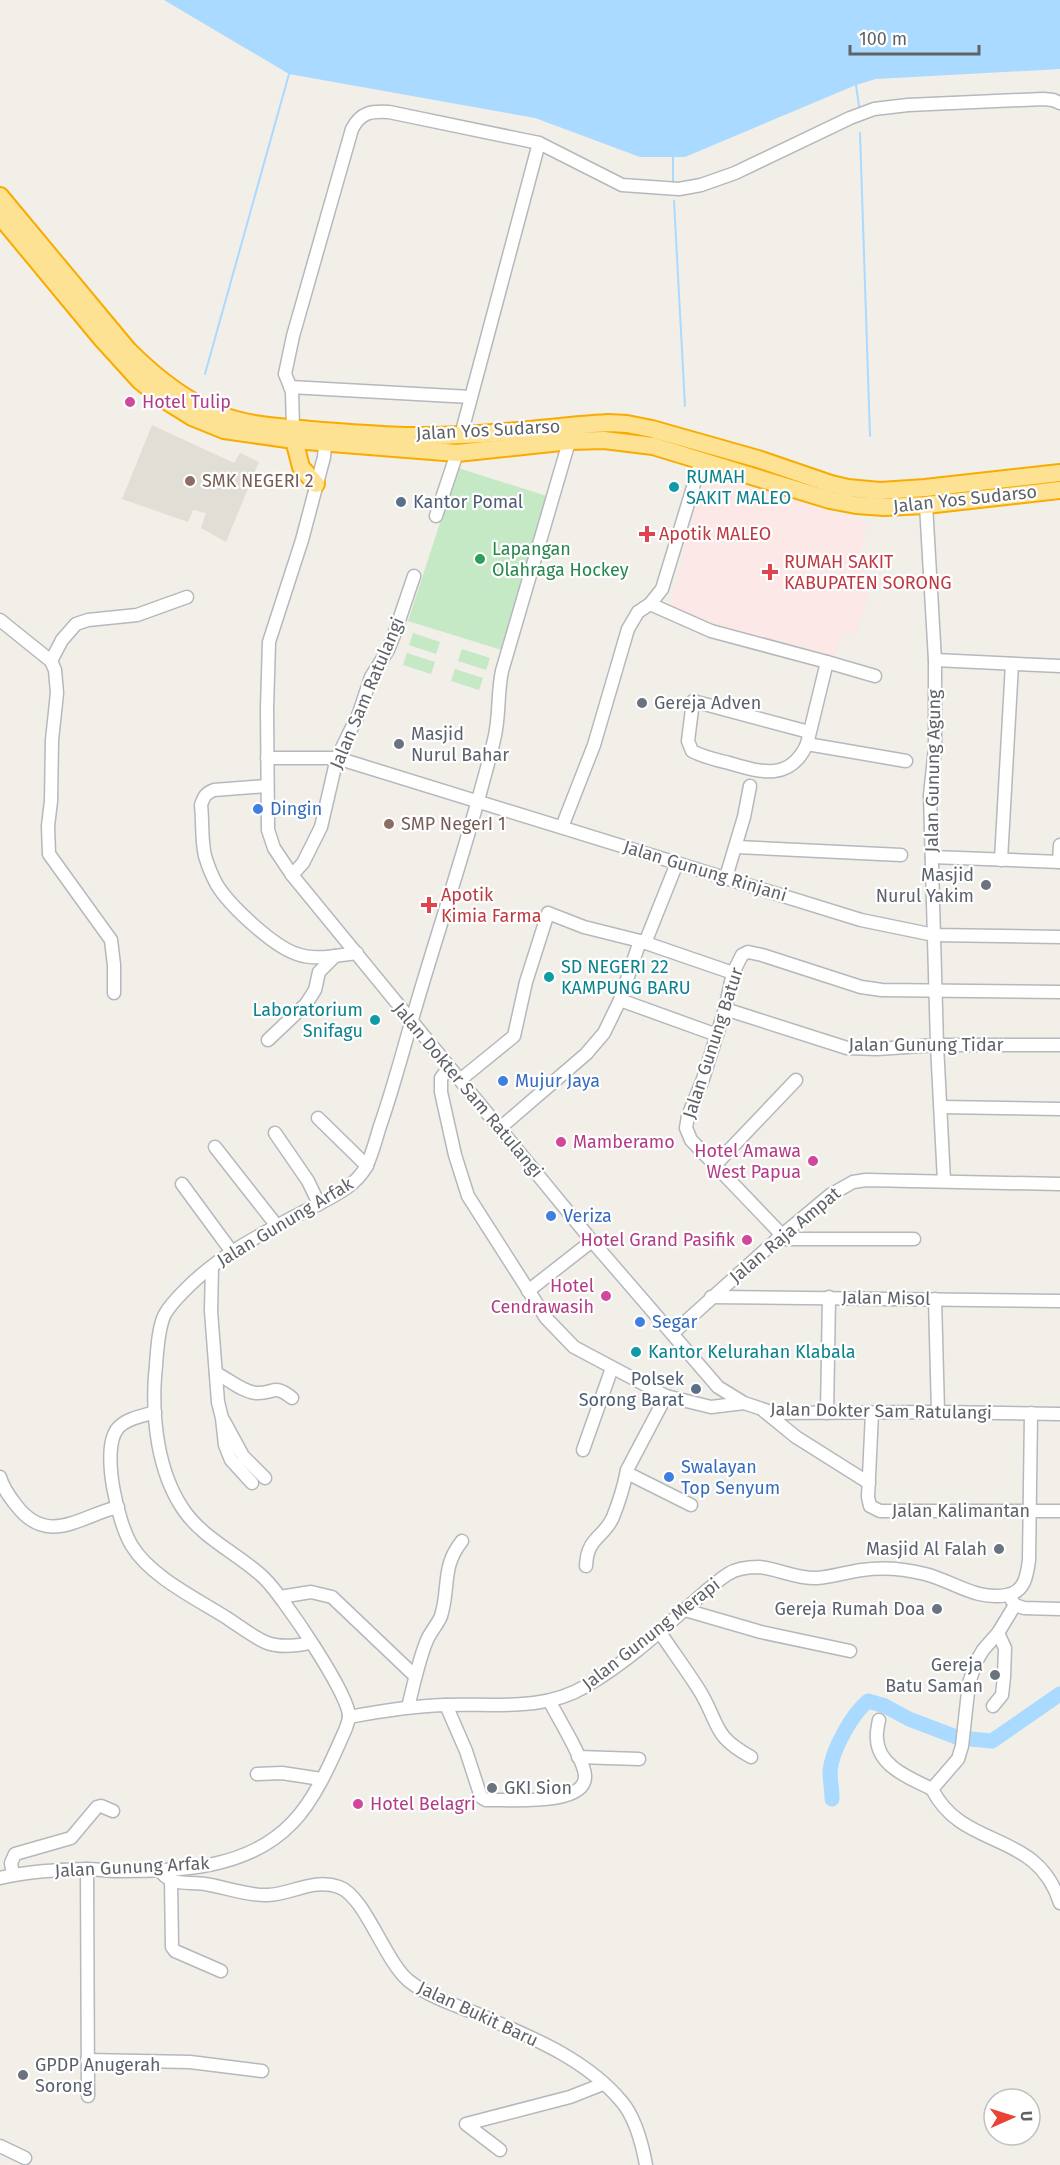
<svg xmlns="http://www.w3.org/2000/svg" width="1060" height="2165" viewBox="0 0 1060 2165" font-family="'Fira Sans',sans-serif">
<rect width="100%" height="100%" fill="#f1efe8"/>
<path fill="#e1ded6" d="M 152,425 L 234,463 L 240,453 L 259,462 L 226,542 L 201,528 L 206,513 L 193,510 L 188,522 L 122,499 Z"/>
<path fill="#fce8e6" d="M 704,472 L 868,523 L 857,563 L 863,565 L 860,579 L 871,582 L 857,636 L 842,632 L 833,663 L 738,635 L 669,610 Z"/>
<g fill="#c5e8c5">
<path d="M 458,468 L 550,497 L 505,651 L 408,621 Z"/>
<path d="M 413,633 L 440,642 L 436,654 L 409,645 Z"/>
<path d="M 462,649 L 490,658 L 486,670 L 458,661 Z"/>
<path d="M 407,653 L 435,662 L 431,674 L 403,665 Z"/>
<path d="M 455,669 L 483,678 L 479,690 L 451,681 Z"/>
</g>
<path fill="#aadaff" d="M 164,0 L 1060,0 L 1060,69 L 876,79 L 856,85 L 685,157 L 640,157 L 535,118 L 289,74 Z"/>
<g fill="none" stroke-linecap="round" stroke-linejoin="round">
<g stroke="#aadaff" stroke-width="2">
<path d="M 856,85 L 859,106"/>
<path d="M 860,133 L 870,436"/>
<path d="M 673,157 L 673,181"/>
<path d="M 674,201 L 685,406"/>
<path d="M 205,374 L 289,74"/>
</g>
<path stroke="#aadaff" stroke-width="15" d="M 832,1799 C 832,1790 830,1780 830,1771 C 832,1750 852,1714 868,1701 L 885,1706 L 909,1719 L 959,1738 L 992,1741 L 1060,1694"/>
<g stroke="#b5b8bc" stroke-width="15">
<g id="minor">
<path d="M 290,387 L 471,397"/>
<path d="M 293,428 L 292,391 L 285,374 L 293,336 L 352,129 C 361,112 371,111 389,112 L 539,143 L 622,185 L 679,189 L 701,185 L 735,173 L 850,118 L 874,109 L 908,105 L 1043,99 L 1053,100 L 1060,103"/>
<path d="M 461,435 L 539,143"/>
<path d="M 326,436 L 324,457 L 302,540 L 269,642 L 267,708 L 268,830 L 274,848 L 292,875 L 592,1241 L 718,1387 L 744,1403 L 774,1413 L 938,1412 L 1060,1414"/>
<path d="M 926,505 L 935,660 L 935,748 L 930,795 L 937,1045 L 944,1181"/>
<path d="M 436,516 L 457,453"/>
<path d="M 650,604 L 711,631 L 827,662 L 807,744 C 790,782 760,772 729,763 C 717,760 703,757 692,751 L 688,741 L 693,701 L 809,732"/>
<path d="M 0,620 L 51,661 L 55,670 L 57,693 L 52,740 L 51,801 L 48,826 L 49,854 L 111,940 L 114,965 L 114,993"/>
<path d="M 935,660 L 1060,666"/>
<path d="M 51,661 L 62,640 L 76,624 L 88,620 L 137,615 L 187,597"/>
<path d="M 827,662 L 875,676"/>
<path d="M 807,744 L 906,761"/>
<path d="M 267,758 L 337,758 L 861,920 L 934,935 L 1060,937"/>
<path d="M 267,786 L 214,790 C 206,793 204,796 201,805 C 203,822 201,839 205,856 C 208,866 212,876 217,885 C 230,906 274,947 297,954 C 316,961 337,955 357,953"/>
<path d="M 562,827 L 594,745 L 628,629 L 638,612 L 650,604 L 662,589 L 701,461"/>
<path d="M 736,847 L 901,855"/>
<path d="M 932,857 L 1060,862"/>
<path d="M 1001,860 L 1012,664"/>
<path d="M 1059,862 L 1060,845"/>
<path d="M 292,875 L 303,863 L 321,827 L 337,758 L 359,713 L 371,677 L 388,650 L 394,635 L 414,576"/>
<path d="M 726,877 L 744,817 L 750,786"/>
<path d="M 645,943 L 677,863"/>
<path d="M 620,1000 L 717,1035"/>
<path d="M 725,1009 L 847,1048 L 877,1049 L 937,1045 L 1060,1045"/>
<path d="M 268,1040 L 306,1004 L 315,990 L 319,972 L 335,956"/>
<path d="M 449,1067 L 441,1078 L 441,1092 L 455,1155 L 468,1196 L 546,1318 L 574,1347 L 666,1396 L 711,1407 L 744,1403"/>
<path d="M 460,1080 L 514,1036 L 526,982 L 548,913 L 584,927 L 640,941 L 733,973"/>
<path d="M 941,1107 L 1060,1109"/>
<path d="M 318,1118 L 367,1166"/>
<path d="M 500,1128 L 586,1054 L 604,1033 L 620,1000 L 640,941"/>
<path d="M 275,1133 L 308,1181 L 319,1204"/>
<path d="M 215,1147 L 277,1226"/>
<path d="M 716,1164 L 796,1080"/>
<path d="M 182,1184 L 232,1252"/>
<path d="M 782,1235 L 691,1140 L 686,1128 L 688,1116 L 703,1079 L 725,1009 L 733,973 L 742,955 L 748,952 L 762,955 L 861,987 L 882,990 L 1060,992"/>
<path d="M 777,1239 L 914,1239"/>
<path d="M 212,1267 L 211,1311 L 218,1402 L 222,1418 L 225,1445 L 231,1460 L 252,1483"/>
<path d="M 528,1291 L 592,1241"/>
<path d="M 711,1297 L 1060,1301"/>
<path d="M 935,1299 L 938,1412"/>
<path d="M 673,1333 L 782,1235 L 830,1195 L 853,1182 L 866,1180 L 1060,1184"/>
<path d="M 216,1373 C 228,1379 243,1392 256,1393 C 274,1394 274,1383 292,1398"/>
<path d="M 764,1411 L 796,1437 L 869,1483"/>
<path d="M 155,1412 C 143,1416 127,1418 118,1428 C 100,1449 118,1524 132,1546 C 151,1577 197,1599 227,1618 C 239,1626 252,1636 265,1642 C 279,1648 296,1646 310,1643"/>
<path d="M 827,1413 L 829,1297"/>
<path d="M 872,1413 L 868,1497 L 870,1506 L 880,1511 L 1060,1511"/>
<path d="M 224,1421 L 243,1456 L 265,1478"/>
<path d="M 583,1450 L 612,1368"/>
<path d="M 627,1473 L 691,1505"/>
<path d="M 0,1477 C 3,1488 9,1496 16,1505 C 48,1547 80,1516 118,1507"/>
<path d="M 586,1566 C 587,1537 604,1538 613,1517 C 619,1502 624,1486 627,1470 L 666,1396"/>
<path d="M 280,1597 L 311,1592 L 332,1597 L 415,1676"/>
<path d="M 1011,1599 L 1015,1605 L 1024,1608 L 1060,1609"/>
<path d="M 1015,1605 L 998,1633 L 983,1650 L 976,1662 L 969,1683 L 962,1746 L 958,1759 L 932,1789 C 963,1851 1037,1829 1060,1903"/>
<path d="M 685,1610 L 761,1632 L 850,1651"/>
<path d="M 659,1631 C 673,1652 688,1672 701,1693 C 720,1726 713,1736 751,1757"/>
<path d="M 446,1705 L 466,1751 L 481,1797 L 486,1800 C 506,1799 586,1807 585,1776 C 585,1761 558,1718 550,1702"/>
<path d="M 993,1706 L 1002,1695 L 1004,1677 L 1005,1648 L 998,1633"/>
<path d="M 408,1707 C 414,1684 418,1662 427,1640 C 431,1631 438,1624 441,1616 C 450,1587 441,1567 462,1541"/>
<path d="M 349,1717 C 381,1711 412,1706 444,1705 C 492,1703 543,1712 586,1686 C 621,1666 653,1638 683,1611 C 698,1599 712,1584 728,1574 C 737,1568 749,1567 759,1567 C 779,1569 797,1579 817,1578 C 832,1577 847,1572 862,1570 C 882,1567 905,1569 925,1574 C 953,1581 976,1601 1007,1595 C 1025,1592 1027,1575 1029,1560 L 1031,1413"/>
<path d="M 879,1720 C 878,1726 876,1733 877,1739 C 878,1767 912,1779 932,1789"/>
<path d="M 578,1757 L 639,1759"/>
<path d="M 257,1774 L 282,1773 L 321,1779"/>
<path d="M 87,1869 L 88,2096"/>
<path d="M 159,1869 C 162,1874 168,1879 173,1881 C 182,1884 195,1882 205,1884 C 225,1887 247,1896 268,1895 C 292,1894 314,1878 339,1887 C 365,1896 385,1962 409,1981 C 428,1996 452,2004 475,2013 C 526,2035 585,2057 622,2102 C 636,2119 642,2143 646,2165"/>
<path d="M 13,1875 L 11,1863 L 15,1854 L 71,1838 L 97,1807 L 101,1806 L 113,1811"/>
<path d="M 0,1878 C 28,1871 57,1870 86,1869 C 96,1869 107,1871 118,1871 C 178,1871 247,1870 292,1823 C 315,1800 333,1758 346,1728 C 347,1724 349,1721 349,1716 C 349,1694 282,1595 264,1578 C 239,1554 203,1539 183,1509 C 158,1472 152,1420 155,1376 C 157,1359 157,1329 165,1314 C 170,1305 178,1297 185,1290 C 220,1254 267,1231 311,1208 C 331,1197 354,1188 366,1167 C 372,1155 376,1139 380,1126 C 392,1092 401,1058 411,1023 C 438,929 471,835 494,740 C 500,717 497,694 502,671 L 571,435"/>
<path d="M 171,1879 L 172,1947 L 175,1951 L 221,1971"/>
<path d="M 87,2060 L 190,2062 L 262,2071"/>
<path d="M 0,2146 L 25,2158"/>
<path d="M 500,2150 L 466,2124 L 570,2097 L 603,2084"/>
</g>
</g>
<g stroke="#f9ab00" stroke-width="20">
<g id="highway">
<path d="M 0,196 L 128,350 C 155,377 186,402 221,415 C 249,426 281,427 311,430 C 360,434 412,438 462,435 C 510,433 559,426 608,423 L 627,424 L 652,429 L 758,459 L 831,484 L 848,488 L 880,491 L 925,488 L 1060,473"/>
<path d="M 0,216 L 101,338 L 140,381 L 160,397 L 192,417 L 224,430 L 294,440 L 457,453 L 570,441 L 604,440 L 653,446 L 830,500 L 856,505 L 884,507 L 926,505 L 1060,490"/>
<path d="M 294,440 L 301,467 L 316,484"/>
</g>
</g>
<use href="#minor" stroke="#fff" stroke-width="12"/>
<use href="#highway" stroke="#fde293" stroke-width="16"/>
</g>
<g fill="#d1479c" stroke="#fff" stroke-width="2">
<circle cx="130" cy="402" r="6"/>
<circle cx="561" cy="1142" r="6"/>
<circle cx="813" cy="1161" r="6"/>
<circle cx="747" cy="1240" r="6"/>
<circle cx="606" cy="1296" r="6"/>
<circle cx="358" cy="1804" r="6"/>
</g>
<g fill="#8d6e63" stroke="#fff" stroke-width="2">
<circle cx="190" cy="481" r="6"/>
<circle cx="389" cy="824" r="6"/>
</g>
<g fill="#0f9aa8" stroke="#fff" stroke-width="2">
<circle cx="674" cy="487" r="6"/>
<circle cx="549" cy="977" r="6"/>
<circle cx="375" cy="1020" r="6"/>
<circle cx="636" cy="1352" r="6"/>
</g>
<g fill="#5c6f8a" stroke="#fff" stroke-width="2">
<circle cx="401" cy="502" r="6"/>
<circle cx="696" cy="1389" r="6"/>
</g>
<g fill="#e0444e" stroke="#fff" stroke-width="2">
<path d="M644 525h6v6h6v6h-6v6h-6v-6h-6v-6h6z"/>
<path d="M767 563h6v6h6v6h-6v6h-6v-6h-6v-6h6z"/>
<path d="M426 896h6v6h6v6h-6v6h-6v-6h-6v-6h6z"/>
</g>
<circle fill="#2e9e5b" stroke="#fff" stroke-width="2" cx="480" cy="559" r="6"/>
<g fill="#6b7280" stroke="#fff" stroke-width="2">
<circle cx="642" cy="703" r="6"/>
<circle cx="399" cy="744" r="6"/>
<circle cx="986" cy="885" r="6"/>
<circle cx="999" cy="1549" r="6"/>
<circle cx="937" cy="1609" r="6"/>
<circle cx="995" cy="1675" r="6"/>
<circle cx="492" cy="1788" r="6"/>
<circle cx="23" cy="2075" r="6"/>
</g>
<g fill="#3f7fe0" stroke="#fff" stroke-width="2">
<circle cx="258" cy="809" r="6"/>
<circle cx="503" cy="1081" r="6"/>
<circle cx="551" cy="1216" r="6"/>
<circle cx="640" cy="1322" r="6"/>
<circle cx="669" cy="1477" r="6"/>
</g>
<g text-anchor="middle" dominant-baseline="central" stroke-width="4.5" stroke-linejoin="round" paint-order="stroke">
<g font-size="18" fill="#b23c85" stroke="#fff" text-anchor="start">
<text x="142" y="402">Hotel Tulip</text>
<text x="573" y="1142">Mamberamo</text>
<text x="801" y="1151" text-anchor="end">Hotel Amawa<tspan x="801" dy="21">West Papua</tspan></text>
<text x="735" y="1240" text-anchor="end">Hotel Grand Pasifik</text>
<text x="594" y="1286" text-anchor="end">Hotel<tspan x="594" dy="21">Cendrawasih</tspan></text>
<text x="370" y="1804">Hotel Belagri</text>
</g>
<g font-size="18" fill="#5f6368" stroke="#fff">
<text transform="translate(488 430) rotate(-3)">Jalan Yos Sudarso</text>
<text transform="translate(965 499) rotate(-6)">Jalan Yos Sudarso</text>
<text transform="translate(367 693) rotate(-67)">Jalan Sam Ratulangi</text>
<text transform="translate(933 771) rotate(-89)">Jalan Gunung Agung</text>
<text transform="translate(705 871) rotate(17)">Jalan Gunung Rinjani</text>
<text transform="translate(713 1043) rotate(-72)">Jalan Gunung Batur</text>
<text x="926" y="1045">Jalan Gunung Tidar</text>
<text transform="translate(468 1090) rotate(50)">Jalan Dokter Sam Ratulangi</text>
<text transform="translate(285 1222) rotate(-31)">Jalan Gunung Arfak</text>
<text transform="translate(785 1235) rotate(-40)">Jalan Raja Ampat</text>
<text transform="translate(886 1298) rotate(1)">Jalan Misol</text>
<text transform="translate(881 1411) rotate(1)">Jalan Dokter Sam Ratulangi</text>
<text x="961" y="1511">Jalan Kalimantan</text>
<text transform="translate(651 1634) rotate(-38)">Jalan Gunung Merapi</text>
<text transform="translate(132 1867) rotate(-3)">Jalan Gunung Arfak</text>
<text transform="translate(478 2014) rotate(25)">Jalan Bukit Baru</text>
</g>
<g font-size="18" fill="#0d838f" stroke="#fff" text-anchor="start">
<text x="686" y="477">RUMAH<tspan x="686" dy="21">SAKIT MALEO</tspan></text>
<text x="561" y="967">SD NEGERI 22<tspan x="561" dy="21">KAMPUNG BARU</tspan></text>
<text x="363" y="1010" text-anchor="end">Laboratorium<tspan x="363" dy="21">Snifagu</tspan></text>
<text x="648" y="1352">Kantor Kelurahan Klabala</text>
</g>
<g font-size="18" fill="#785e54" stroke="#fff" text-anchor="start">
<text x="202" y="481">SMK NEGERI 2</text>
<text x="401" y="824">SMP NegerI 1</text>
</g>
<g font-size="18" fill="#4e5e75" stroke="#fff" text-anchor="start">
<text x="413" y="502">Kantor Pomal</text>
<text x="684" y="1379" text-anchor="end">Polsek<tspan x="684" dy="21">Sorong Barat</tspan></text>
</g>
<g font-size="18" fill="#be3a42" stroke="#fff" text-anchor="start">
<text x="659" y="534">Apotik MALEO</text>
<text x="784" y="562">RUMAH SAKIT<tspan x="784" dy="21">KABUPATEN SORONG</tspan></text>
<text x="441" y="895">Apotik<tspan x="441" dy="21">Kimia Farma</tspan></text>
</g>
<g font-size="18" fill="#27864d" stroke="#fff" text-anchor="start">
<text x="492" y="549">Lapangan<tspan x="492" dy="21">Olahraga Hockey</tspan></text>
</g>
<g font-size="18" fill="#5b616d" stroke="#fff" text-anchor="start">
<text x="654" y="703">Gereja Adven</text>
<text x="411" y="734">Masjid<tspan x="411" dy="21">Nurul Bahar</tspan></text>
<text x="974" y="875" text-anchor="end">Masjid<tspan x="974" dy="21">Nurul Yakim</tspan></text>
<text x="987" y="1549" text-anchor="end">Masjid Al Falah</text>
<text x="925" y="1609" text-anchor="end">Gereja Rumah Doa</text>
<text x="983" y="1665" text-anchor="end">Gereja<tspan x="983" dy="21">Batu Saman</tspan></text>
<text x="504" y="1788">GKI Sion</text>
<text x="35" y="2065">GPDP Anugerah<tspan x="35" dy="21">Sorong</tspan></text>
</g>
<g font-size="18" fill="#366cbe" stroke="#fff" text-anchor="start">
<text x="270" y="809">Dingin</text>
<text x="515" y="1081">Mujur Jaya</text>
<text x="563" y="1216">Veriza</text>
<text x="652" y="1322">Segar</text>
<text x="681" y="1467">Swalayan<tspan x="681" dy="21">Top Senyum</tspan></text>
</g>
</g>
<g transform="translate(1012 2117) rotate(87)"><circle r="28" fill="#ffffff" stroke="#bfc1c3" stroke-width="1.5"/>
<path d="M0-4.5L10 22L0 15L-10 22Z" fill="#ea4335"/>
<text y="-9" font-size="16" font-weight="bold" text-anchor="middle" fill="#5f6368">U</text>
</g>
<path d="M850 45v9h129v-9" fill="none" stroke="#5f6368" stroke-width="3"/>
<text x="859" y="45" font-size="18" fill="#5f6368" stroke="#ffffff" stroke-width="4.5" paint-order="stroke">100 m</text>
</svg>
